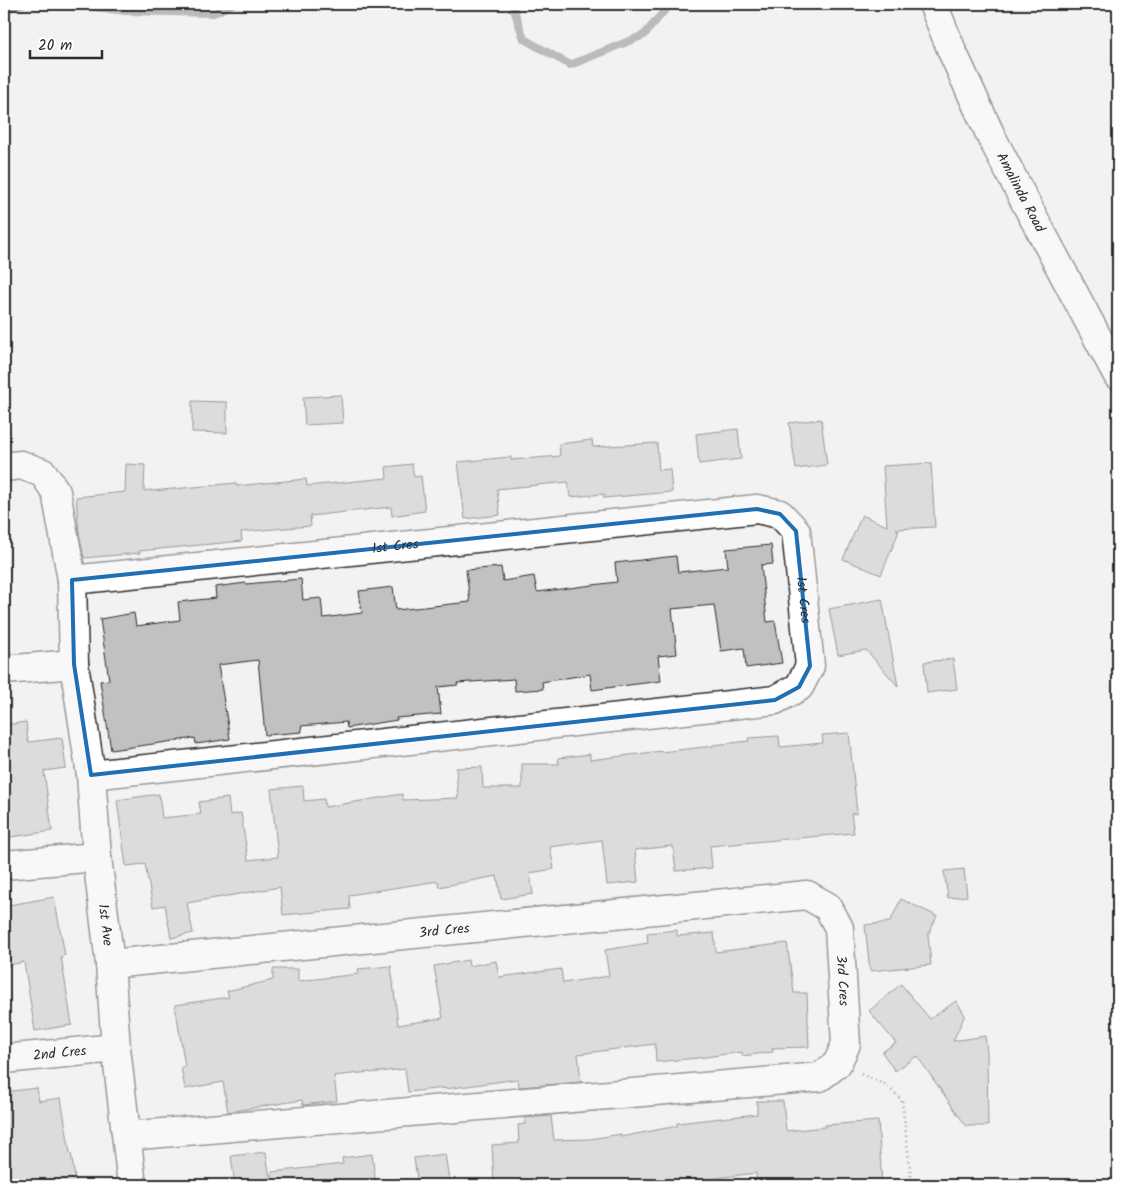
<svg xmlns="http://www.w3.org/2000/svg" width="1122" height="1189" viewBox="0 0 1122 1189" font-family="Kalam,sans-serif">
<rect width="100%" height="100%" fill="#f2f2f2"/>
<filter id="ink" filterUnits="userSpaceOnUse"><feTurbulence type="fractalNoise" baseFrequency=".02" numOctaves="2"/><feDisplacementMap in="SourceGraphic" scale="10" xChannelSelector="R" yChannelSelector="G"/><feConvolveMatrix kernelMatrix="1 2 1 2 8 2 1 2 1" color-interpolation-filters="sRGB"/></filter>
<g filter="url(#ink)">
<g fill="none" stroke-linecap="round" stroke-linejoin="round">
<g stroke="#787878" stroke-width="8">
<path d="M 74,4 L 125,11 L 214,13 L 233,4"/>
<path d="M 512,4 L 524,39 L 570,65 L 644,35 L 670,4"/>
<path d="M 4,10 L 21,4"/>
</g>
</g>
<g fill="#c1c1c1" stroke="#2b2b2b">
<path d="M 341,395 L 343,423 L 305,425 L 303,397 Z"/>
<path d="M 192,401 L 227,402 L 227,433 L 192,432 Z"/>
<path d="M 821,419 L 827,465 L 796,469 L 789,423 Z"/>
<path d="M 738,429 L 741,459 L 699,464 L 696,434 Z"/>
<path d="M 592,440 L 593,447 L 657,443 L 659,470 L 670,469 L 672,492 L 604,498 L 604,494 L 570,497 L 568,482 L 497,489 L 500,515 L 465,519 L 458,462 L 511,457 L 511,460 L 560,456 L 559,444 Z"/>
<path d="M 931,463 L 935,527 L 896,529 L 899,531 L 881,575 L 843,559 L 862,515 L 887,526 L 883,466 Z"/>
<path d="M 126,464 L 145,465 L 144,491 L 152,490 L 152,491 L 236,483 L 236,486 L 306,479 L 307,486 L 387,478 L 386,467 L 412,464 L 414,477 L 421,476 L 425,511 L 392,516 L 391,507 L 310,516 L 311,526 L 285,528 L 241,532 L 242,541 L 139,551 L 140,553 L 84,558 L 79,533 L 76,497 L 125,492 Z"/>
<path d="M 771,545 L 773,564 L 761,565 L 767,622 L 775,621 L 782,663 L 746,668 L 744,648 L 721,651 L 714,605 L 672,609 L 677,654 L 658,656 L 661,681 L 621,686 L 592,690 L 590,674 L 542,682 L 543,689 L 515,691 L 514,679 L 457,683 L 458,685 L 438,687 L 441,714 L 396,718 L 397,720 L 347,728 L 346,722 L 301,726 L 302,732 L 265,735 L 258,660 L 218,665 L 230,739 L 196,744 L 195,738 L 111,750 L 100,681 L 109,680 L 100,619 L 134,613 L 136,626 L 180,620 L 178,602 L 216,598 L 215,587 L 246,583 L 246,584 L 301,579 L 303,600 L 321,598 L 323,618 L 362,613 L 359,591 L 393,587 L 396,610 L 470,602 L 466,570 L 501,567 L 503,581 L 534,576 L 537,592 L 617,582 L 615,563 L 676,556 L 678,572 L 728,567 L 726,549 Z"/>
<path d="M 882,599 L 898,686 L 866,650 L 838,655 L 829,609 Z"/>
<path d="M 953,659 L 957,689 L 927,693 L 924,662 Z"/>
<path d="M 26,722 L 28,742 L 62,738 L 66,768 L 44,771 L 52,831 L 4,838 L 4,725 Z"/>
<path d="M 849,733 L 857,813 L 851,814 L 854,833 L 710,846 L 712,868 L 676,871 L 673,846 L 635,850 L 638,882 L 607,885 L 602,840 L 550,847 L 554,869 L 530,873 L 533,894 L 501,899 L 497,876 L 439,887 L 438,881 L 349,895 L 350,909 L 283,915 L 280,887 L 187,903 L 193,933 L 171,938 L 165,905 L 153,907 L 145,864 L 126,866 L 117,800 L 159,794 L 162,818 L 201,814 L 199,802 L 228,798 L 230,815 L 241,813 L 248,860 L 278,857 L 271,789 L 303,786 L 304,801 L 324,799 L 325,807 L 402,794 L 403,800 L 458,798 L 456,768 L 482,767 L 483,788 L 522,788 L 522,764 L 559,764 L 558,758 L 590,754 L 590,760 L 661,751 L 661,752 L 713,746 L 713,745 L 749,741 L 748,738 L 779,736 L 780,747 L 823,743 L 822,735 Z"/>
<path d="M 964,869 L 967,896 L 948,898 L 944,871 Z"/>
<path d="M 54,897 L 65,955 L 61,956 L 72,1025 L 35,1031 L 24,962 L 4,966 L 4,906 Z"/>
<path d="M 901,899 L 937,916 L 928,935 L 931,965 L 870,971 L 865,925 L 890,922 Z"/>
<path d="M 677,930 L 677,936 L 714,933 L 716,952 L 787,943 L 794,993 L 807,993 L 809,1047 L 772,1048 L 773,1052 L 742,1056 L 742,1052 L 698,1058 L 656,1062 L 655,1044 L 578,1054 L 581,1082 L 519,1087 L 518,1079 L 445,1089 L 445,1088 L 408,1092 L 405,1069 L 370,1073 L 370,1072 L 334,1076 L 337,1101 L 303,1105 L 302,1100 L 228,1112 L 223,1082 L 185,1089 L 181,1067 L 185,1066 L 175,1005 L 229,997 L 227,991 L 273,980 L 273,969 L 298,969 L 298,981 L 359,974 L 358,969 L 391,966 L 398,1025 L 443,1018 L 434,966 L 468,960 L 469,966 L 496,961 L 499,977 L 561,969 L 563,983 L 609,976 L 605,950 L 648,943 L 647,933 Z"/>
<path d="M 901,984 L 930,1019 L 956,1001 L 965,1015 L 953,1041 L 985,1036 L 987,1053 L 988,1126 L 966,1126 L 917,1056 L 895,1071 L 882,1052 L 896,1043 L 869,1011 Z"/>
<path d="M 37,1088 L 39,1101 L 61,1098 L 70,1153 L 71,1153 L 76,1185 L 11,1185 L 9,1164 L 11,1164 L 4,1120 L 4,1092 Z"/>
<path d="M 757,1101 L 783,1101 L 786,1131 L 825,1127 L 825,1125 L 878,1121 L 882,1185 L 757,1185 L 756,1173 L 662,1185 L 494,1185 L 492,1145 L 519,1143 L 518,1125 L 525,1124 L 524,1118 L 551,1116 L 554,1140 L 590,1139 L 621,1134 L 621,1137 L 677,1126 L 677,1123 L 757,1114 Z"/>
<path d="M 266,1152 L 271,1185 L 235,1185 L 231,1156 Z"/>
<path d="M 372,1154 L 376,1185 L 272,1185 L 272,1172 L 343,1164 L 342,1158 Z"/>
<path d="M 445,1154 L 450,1185 L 418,1185 L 414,1158 Z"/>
</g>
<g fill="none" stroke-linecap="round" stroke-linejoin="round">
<g stroke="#2b2b2b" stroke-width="31">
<g id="minor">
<path id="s1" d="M 933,4 L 952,51 L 991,136 L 1022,196 L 1118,376"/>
<path id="s2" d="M 4,467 L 21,465 L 43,473 L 56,492 L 72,580 L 74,664 L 91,775 L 97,857 L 110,964 L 116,1048 L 132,1185"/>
<path id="s3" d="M 72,580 L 757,509 L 780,514 L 796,531 L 810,666 L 799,687 L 775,700 L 91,775"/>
<path d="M 4,670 L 74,664"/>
<path d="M 4,865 L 97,857"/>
<path id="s4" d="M 110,964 L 807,895 L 828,907 L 839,928 L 846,1044 L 837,1064 L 820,1077 L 127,1136"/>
<path id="s5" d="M 4,1059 L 116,1048"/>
</g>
</g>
<path stroke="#2b2b2b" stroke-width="3" stroke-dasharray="1 4" stroke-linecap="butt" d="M 861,1074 L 886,1085 L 902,1100 L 912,1185"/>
<use href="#minor" stroke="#fff" stroke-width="28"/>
</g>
</g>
<path d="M0 0H1122V1189H0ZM 757,509 L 780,514 L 796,531 L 810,666 L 799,687 L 775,700 L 91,775 L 74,664 L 72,580 Z" fill="#f2f2f2" fill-opacity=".55" fill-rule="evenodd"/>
<path fill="none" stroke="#1f6fb2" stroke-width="4" stroke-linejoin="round" d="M 757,509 L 780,514 L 796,531 L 810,666 L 799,687 L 775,700 L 91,775 L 74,664 L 72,580 Z"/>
<g text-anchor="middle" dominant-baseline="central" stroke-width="4.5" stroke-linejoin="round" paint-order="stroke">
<g font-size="14" fill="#2b2b2b" stroke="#fff">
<text stroke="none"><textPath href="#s1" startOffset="208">Amalinda Road</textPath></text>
<text stroke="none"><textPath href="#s3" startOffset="325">1st Cres</textPath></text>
<text stroke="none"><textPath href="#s3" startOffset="805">1st Cres</textPath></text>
<text stroke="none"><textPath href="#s2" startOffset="500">1st Ave</textPath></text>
<text stroke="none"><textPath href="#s4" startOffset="336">3rd Cres</textPath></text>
<text stroke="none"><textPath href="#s4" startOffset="801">3rd Cres</textPath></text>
<text stroke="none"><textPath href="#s5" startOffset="56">2nd Cres</textPath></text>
</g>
</g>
<rect width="1122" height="1189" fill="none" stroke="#fff" stroke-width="20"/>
<rect x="10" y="10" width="1102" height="1169" fill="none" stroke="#2b2b2b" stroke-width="2" filter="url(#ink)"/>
<path d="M30 50v8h72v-8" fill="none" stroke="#2b2b2b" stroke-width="2.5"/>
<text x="38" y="50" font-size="15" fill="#2b2b2b" stroke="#ffffff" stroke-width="4" paint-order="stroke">20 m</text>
</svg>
